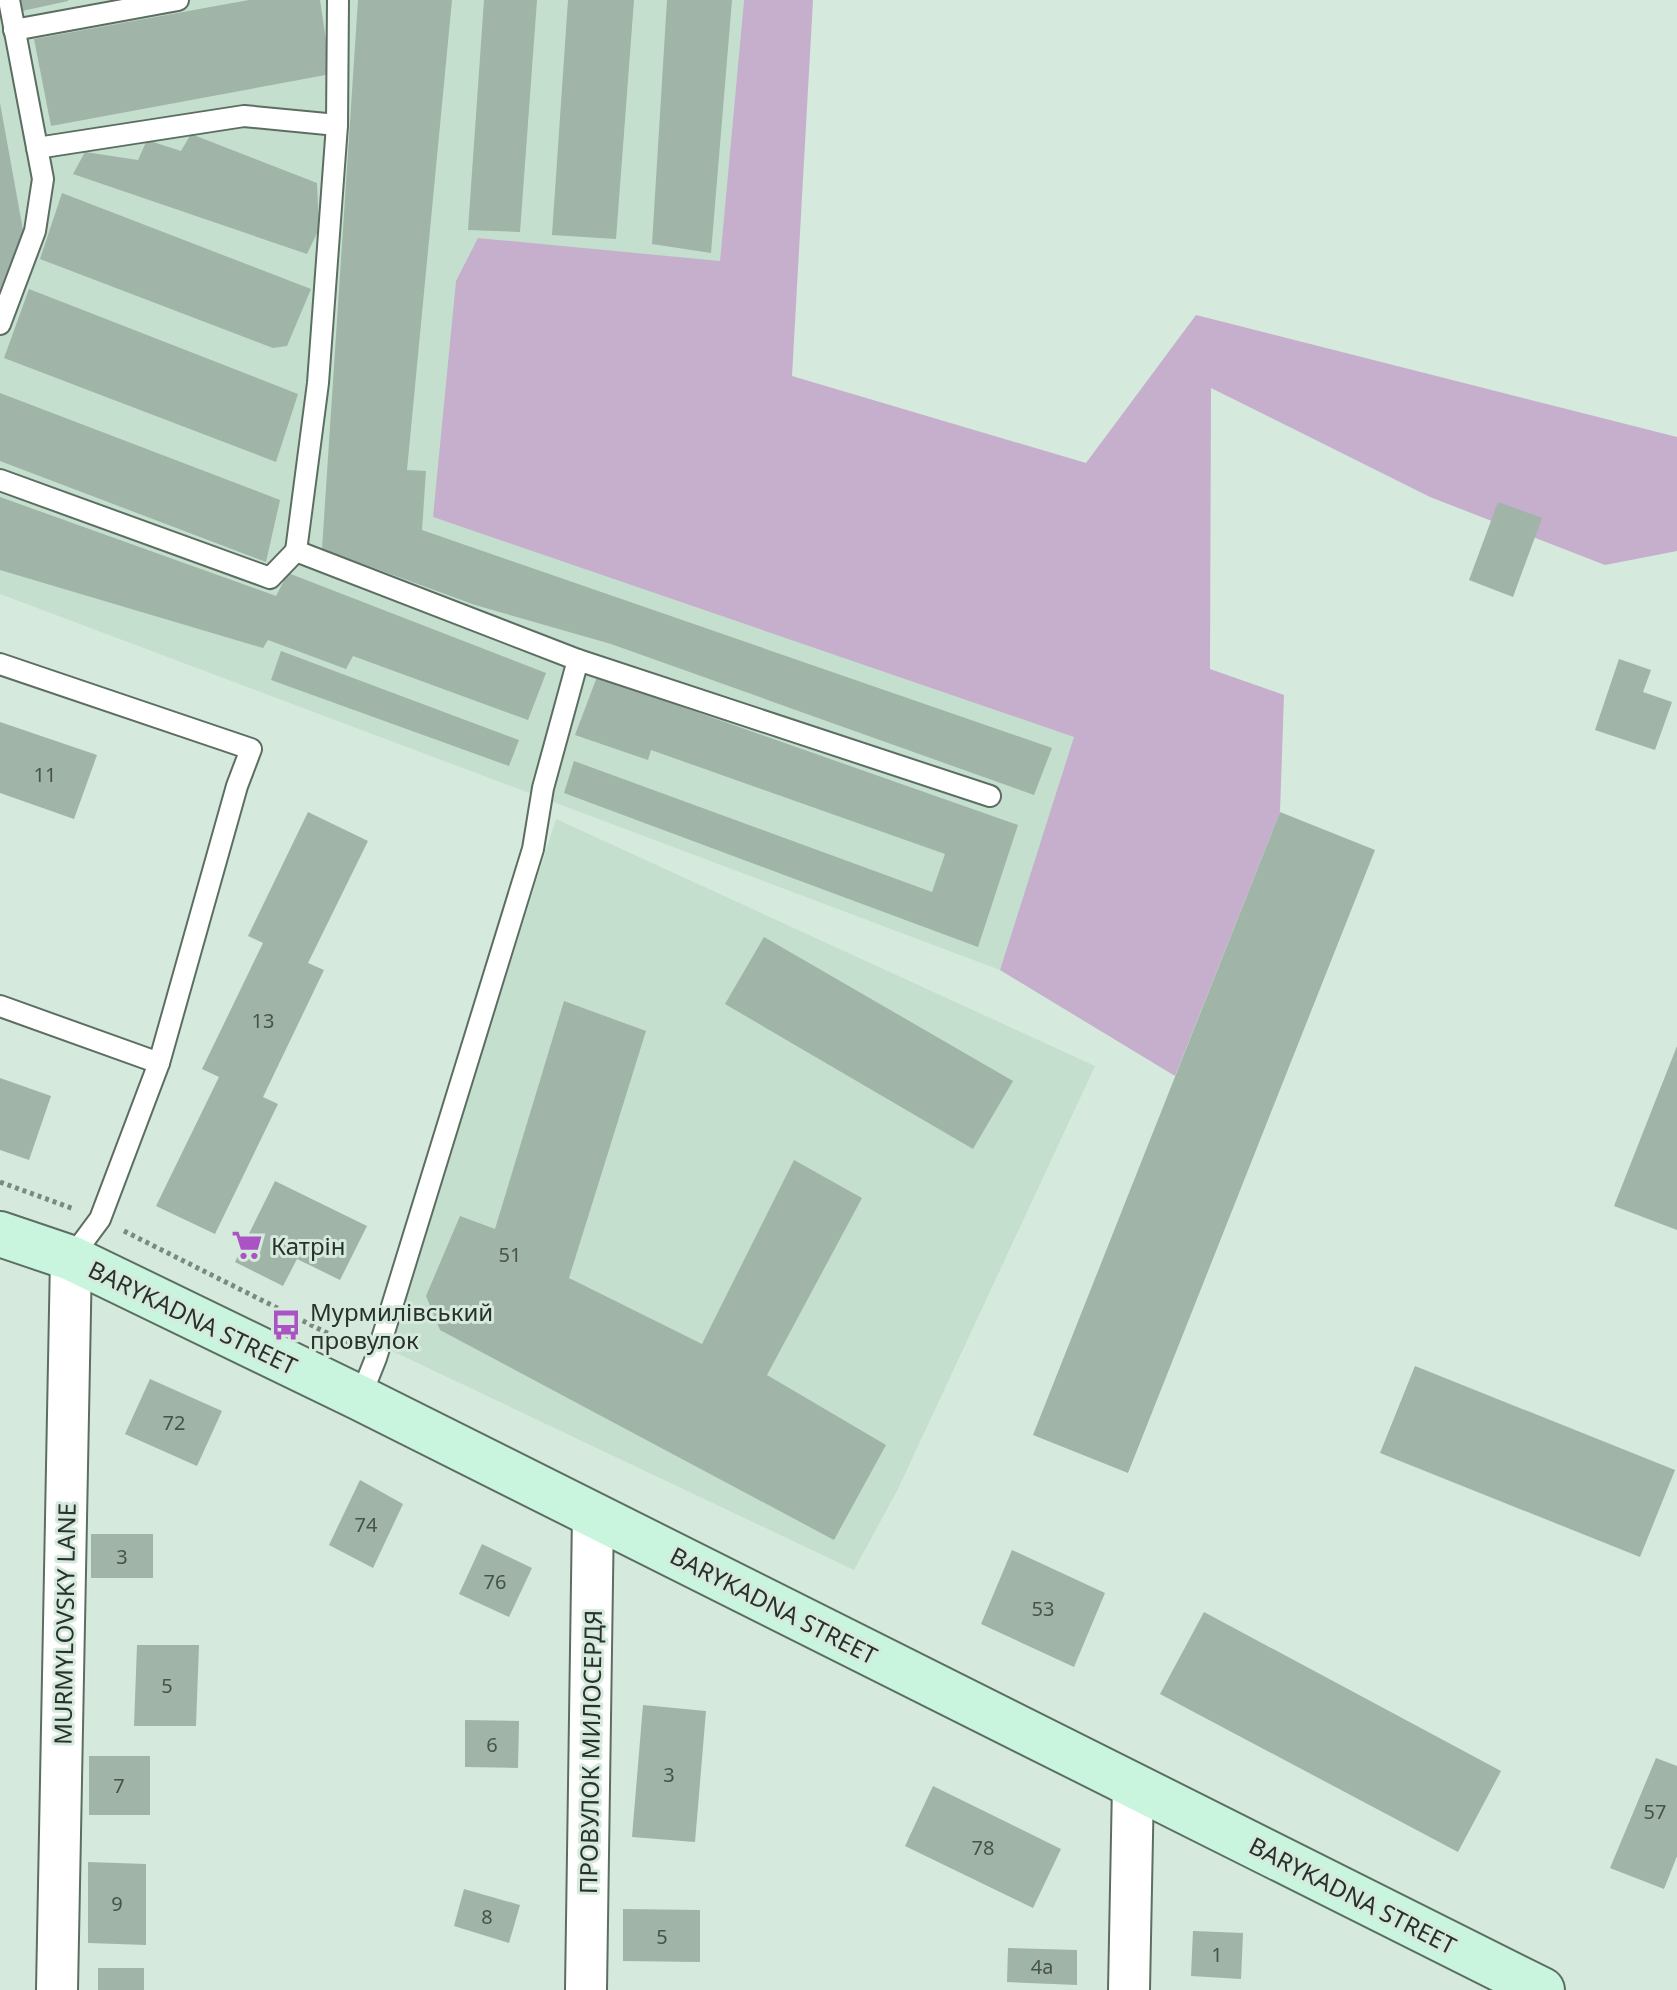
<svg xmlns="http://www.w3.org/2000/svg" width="1677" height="1990" viewBox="0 0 1677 1990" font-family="'Noto Sans',sans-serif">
<rect width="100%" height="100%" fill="#d5eadc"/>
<g fill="#c4dfcd">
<path d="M 0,0 L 744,0 L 720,262 L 478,238 L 433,517 L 1075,737 L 1000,970 L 0,594 Z"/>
<path d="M 556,819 L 1095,1066 L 898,1489 L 854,1570 L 388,1349 Z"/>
</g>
<path fill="#c5afcc" d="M 744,0 L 813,0 L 792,376 L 1086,463 L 1196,315 L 1677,437 L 1677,551 L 1605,565 L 1430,497 L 1211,388 L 1210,669 L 1284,695 L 1280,812 L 1175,1076 L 1000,970 L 1074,737 L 433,517 L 456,281 L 478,238 L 720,261 Z"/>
<g fill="#a0b4a7">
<path d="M 20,0 L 68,0 L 68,1 L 22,11 Z"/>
<path d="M 249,0 L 320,0 L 331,74 L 51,126 L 34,39 Z"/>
<path d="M 358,0 L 452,0 L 407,470 L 426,471 L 422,530 L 1052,748 L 1034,795 L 611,644 L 475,605 L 322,549 Z"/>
<path d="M 484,0 L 537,0 L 520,232 L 468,230 Z"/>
<path d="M 568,0 L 634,0 L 616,239 L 552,235 Z"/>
<path d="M 667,0 L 732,0 L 711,253 L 652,244 Z"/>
<path d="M 0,103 L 23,230 L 0,291 Z"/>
<path d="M 191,134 L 317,183 L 319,229 L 307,254 L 73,174 L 85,152 L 138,160 L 147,140 L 181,151 Z"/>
<path d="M 62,193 L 311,289 L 287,346 L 273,348 L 40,259 Z"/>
<path d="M 29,289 L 298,394 L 276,462 L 4,358 Z"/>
<path d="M 0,393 L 280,500 L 266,562 L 0,461 Z"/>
<path d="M 0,497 L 276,596 L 288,573 L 546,673 L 528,720 L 353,656 L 346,669 L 268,640 L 263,648 L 0,570 Z"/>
<path d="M 1498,502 L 1542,518 L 1513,597 L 1469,580 Z"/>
<path d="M 281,651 L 519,740 L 509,766 L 271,680 Z"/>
<path d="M 1619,659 L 1651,670 L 1643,692 L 1672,702 L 1655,750 L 1595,730 Z"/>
<path d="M 597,677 L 1018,825 L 978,947 L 564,793 L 574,761 L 932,892 L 945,854 L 651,750 L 648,760 L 575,735 Z"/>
<path d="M 0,722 L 97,755 L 74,819 L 0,793 Z"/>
<path d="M 308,812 L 368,841 L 308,963 L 324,970 L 263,1097 L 278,1104 L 215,1234 L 156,1206 L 219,1077 L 202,1069 L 263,943 L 248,936 Z"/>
<path d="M 1280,812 L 1375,850 L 1128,1473 L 1033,1435 Z"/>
<path d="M 764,937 L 1013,1081 L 973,1149 L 725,1004 Z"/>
<path d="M 564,1001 L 646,1031 L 569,1278 L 702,1344 L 794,1160 L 862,1198 L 767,1375 L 886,1445 L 834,1540 L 440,1330 L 426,1296 L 460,1216 L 495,1229 Z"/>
<path d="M 1677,1046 L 1677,1230 L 1614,1206 Z"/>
<path d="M 0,1078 L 51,1096 L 29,1160 L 0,1150 Z"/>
<path d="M 275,1181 L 367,1226 L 340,1280 L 297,1259 L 283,1286 L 235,1262 Z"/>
<path d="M 1415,1366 L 1675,1470 L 1640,1557 L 1380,1453 Z"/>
<path d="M 150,1379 L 222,1411 L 197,1466 L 125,1434 Z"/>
<path d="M 360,1480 L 403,1504 L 373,1568 L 329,1545 Z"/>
<rect x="91" y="1534" width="62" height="44"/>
<path d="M 482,1544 L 532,1568 L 509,1617 L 459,1594 Z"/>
<path d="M 1012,1550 L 1105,1593 L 1074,1667 L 981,1624 Z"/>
<path d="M 1204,1612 L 1501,1771 L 1458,1852 L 1160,1694 Z"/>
<path d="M 137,1645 L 199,1645 L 196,1726 L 134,1726 Z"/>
<path d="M 643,1705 L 706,1711 L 695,1842 L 632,1837 Z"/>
<path d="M 465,1720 L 519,1721 L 518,1768 L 465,1767 Z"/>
<rect x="89" y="1756" width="61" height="59"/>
<path d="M 1656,1758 L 1677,1766 L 1677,1856 L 1664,1889 L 1610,1868 Z"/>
<path d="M 933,1786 L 1061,1849 L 1033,1908 L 905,1846 Z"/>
<path d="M 88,1862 L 146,1864 L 146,1945 L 88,1943 Z"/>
<path d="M 464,1889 L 520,1905 L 509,1943 L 454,1926 Z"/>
<path d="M 623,1909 L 700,1910 L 700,1962 L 623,1961 Z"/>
<path d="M 1193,1931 L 1243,1933 L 1241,1979 L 1191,1976 Z"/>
<path d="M 1008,1948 L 1077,1950 L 1077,1985 L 1007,1982 Z"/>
<rect x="98" y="1968" width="46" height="22"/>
</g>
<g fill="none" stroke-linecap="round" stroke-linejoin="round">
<g stroke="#5c6e62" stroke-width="24">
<g id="lane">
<path d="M 338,0 L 337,125 L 318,383 L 296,551 L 578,660 L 990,796"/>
<path d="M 14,30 L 178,0"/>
<path d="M 37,148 L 244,116 L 337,125"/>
<path d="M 0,324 L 35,231 L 43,179 L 9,0"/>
<path d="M 0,480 L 270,578 L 296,551"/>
<path d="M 0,664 L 251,749 L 237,786 L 159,1063 L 100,1219 L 71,1258"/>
<path d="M 0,1006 L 159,1063"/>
<path d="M 360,1398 L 376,1358 L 533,849 L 543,788 L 578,660"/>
</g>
</g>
<g stroke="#5c6e62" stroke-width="44">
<g id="street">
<path d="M 57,1990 L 71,1258"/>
<path d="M 586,1990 L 593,1514"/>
<path d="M 1129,1990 L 1133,1785"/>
</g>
</g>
<g stroke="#5c6e62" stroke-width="48">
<path id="secondary" d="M 0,1234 L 71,1258 L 360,1398 L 1542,1990"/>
</g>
<g stroke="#7b8980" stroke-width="5" stroke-dasharray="4 4" stroke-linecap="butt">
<path d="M 0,1182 L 74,1209"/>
<path d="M 124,1231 L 351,1345"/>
</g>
<use href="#lane" stroke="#fff" stroke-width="20"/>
<use href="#street" stroke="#fff" stroke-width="40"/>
<use href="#secondary" stroke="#c9f5df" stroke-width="44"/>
</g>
<defs>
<g id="supermarket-bare" transform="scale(2.4)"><path d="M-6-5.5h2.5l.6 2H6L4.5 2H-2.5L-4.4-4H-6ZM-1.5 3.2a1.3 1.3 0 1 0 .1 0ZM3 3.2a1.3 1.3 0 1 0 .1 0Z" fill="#a954c2" stroke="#d5eadc" stroke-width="2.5" paint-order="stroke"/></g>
<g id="bus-bare" transform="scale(2.4)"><path d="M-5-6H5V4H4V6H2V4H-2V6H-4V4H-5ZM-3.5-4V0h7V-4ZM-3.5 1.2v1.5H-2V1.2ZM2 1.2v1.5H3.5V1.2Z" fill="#a954c2" stroke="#d5eadc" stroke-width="2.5" paint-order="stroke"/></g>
</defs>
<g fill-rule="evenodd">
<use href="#supermarket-bare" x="247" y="1245"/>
<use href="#bus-bare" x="286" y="1325"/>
</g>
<g text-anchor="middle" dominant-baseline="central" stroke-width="6" stroke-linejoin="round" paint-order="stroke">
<g font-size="20" fill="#47524b">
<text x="45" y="774">11</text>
<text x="263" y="1020">13</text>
<text x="510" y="1254">51</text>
<text x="174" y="1422">72</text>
<text x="366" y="1524">74</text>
<text x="122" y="1556">3</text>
<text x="495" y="1581">76</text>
<text x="1043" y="1608">53</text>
<text x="167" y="1685">5</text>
<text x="492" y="1744">6</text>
<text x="669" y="1774">3</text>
<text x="119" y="1785">7</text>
<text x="1655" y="1811">57</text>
<text x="983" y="1847">78</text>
<text x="117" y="1903">9</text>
<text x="487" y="1916">8</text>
<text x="662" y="1936">5</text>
<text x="1217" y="1954">1</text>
<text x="1042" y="1966">4а</text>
</g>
<g font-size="24" fill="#29312c" stroke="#d5eadc" text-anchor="start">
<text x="271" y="1245">Катрін</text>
<text x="310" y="1311">Мурмилівський<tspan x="310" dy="28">провулок</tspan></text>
</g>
<g font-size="24" fill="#29312c" stroke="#d5eadc">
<text transform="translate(193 1317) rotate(26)">BARYKADNA STREET</text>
<text transform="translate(774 1605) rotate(27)">BARYKADNA STREET</text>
<text transform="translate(64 1624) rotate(-89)">MURMYLOVSKY LANE</text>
<text transform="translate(590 1752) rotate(-89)">ПРОВУЛОК МИЛОСЕРДЯ</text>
<text transform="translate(1353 1895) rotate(27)">BARYKADNA STREET</text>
</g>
</g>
</svg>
